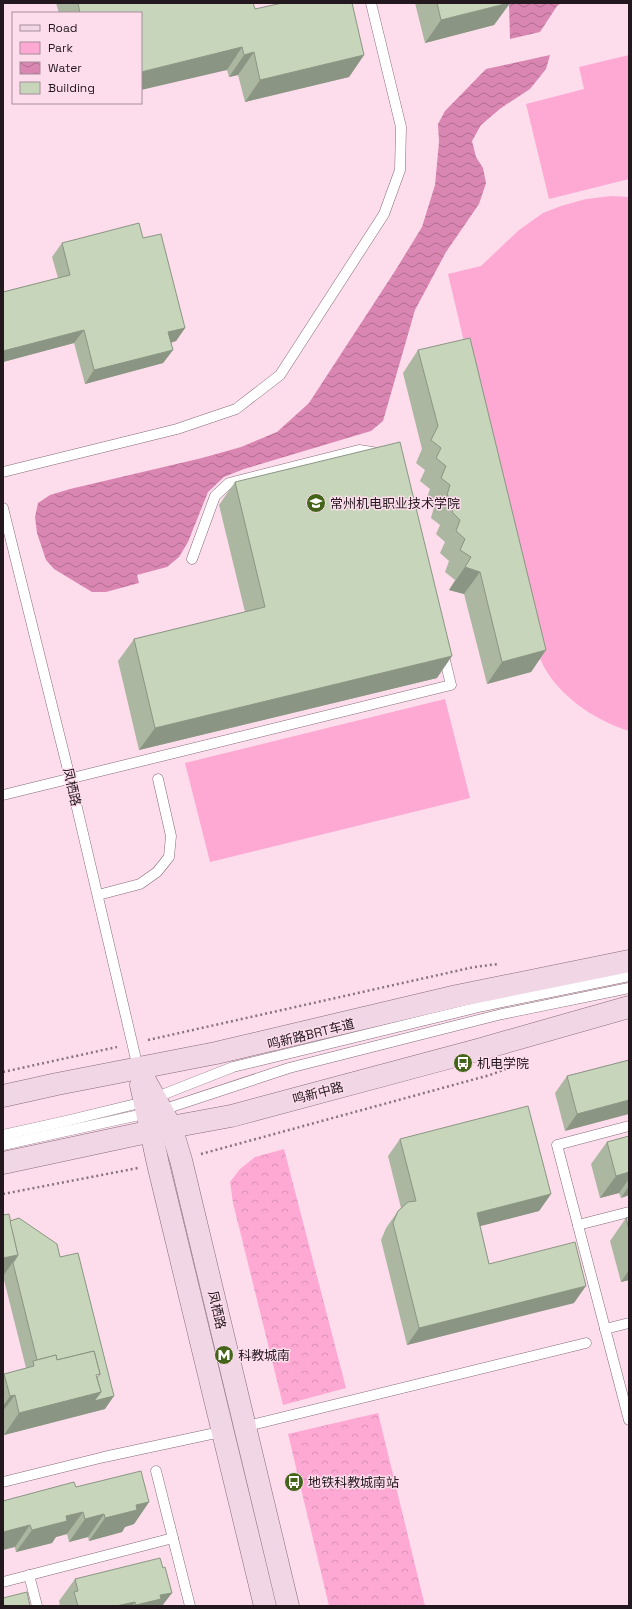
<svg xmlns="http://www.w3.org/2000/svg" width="632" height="1609" viewBox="0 0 632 1609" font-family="'Space Grotesk','Noto Sans SC',sans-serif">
<defs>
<pattern id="forest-crowns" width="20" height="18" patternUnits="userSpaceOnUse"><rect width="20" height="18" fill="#fea9d4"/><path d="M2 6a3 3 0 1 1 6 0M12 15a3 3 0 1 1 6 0" fill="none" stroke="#d991b6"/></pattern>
<pattern id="water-waves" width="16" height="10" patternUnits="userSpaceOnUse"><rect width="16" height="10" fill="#da86b2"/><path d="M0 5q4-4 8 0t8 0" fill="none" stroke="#b06d90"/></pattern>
</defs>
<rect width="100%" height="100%" fill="#fdddec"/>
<g fill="#fea9d4">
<path d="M 629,55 L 629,179 L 549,199 L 526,104 L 584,89 L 579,67 Z"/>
<path d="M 611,196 L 629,197 L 629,731 C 597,721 565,700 547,672 C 543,666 540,658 537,652 L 448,274 L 481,266 L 519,230 L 543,213 L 561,206 L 586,199 Z"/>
<path d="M 445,699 L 470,798 L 210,862 L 185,763 Z"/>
</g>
<g fill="url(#forest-crowns)">
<path d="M 284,1149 L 346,1388 L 283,1405 L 233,1203 L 230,1182 L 240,1169 L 255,1157 Z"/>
<path d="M 378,1413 L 425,1606 L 329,1606 L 288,1434 Z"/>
</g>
<g fill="url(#water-waves)">
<path d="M 509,3 L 561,3 L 557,6 L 540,32 L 510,39 Z"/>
<path d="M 550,55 L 546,69 L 530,89 L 501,108 L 481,125 L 472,141 L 476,157 L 483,168 L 486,183 L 479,204 L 446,252 L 415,310 L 383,421 L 371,431 L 244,469 L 224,477 L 208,492 L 188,542 L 179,557 L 167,567 L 137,575 L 139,583 L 106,592 L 92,592 L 54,569 L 46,560 L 37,533 L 35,517 L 38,503 L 50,495 L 70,489 L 202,458 L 241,447 L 277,432 L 309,403 L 395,271 L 422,227 L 435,185 L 439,142 L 438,124 L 445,111 L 486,69 Z"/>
</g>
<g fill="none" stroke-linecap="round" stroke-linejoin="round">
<g stroke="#866b78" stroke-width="11">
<g id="service">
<path d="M 3,472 L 177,429 L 236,409 L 280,375 L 384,214 L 400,170 L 401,127 L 371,3"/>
<path d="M 3,508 L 70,778 L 138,1068"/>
<path d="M 192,559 L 215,496 L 229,483 L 359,450 L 378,453"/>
<path d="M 3,795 L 451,685 L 443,652"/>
<path d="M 98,895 L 140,884 L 157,872 L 169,857 L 171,836 L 158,779"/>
<path d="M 629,1126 L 557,1145 L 629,1420"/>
<path d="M 3,1135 L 66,1121 L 144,1102 L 233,1067 L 483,1006 L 629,976"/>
<path d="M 3,1145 L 162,1110 L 289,1068 L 502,1014 L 629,988"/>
<path d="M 578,1225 L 629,1212"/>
<path d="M 605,1329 L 629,1323"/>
<path d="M 243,1427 L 586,1343"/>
<path d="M 156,1471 L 190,1606"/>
<path d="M 3,1482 L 104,1457 L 225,1431"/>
<path d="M 29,1575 L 37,1606"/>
<path d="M 3,1582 L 173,1538"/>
</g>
</g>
<g stroke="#866b78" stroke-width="23">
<g id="secondary">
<path d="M 138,1068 L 171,1127 L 181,1160 L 288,1606"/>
<path d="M 141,1085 L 158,1164 L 265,1606"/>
<path d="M 3,1096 L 57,1084 L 216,1053 L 457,996 L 629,961"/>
<path d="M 3,1163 L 171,1127 L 231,1116 L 481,1049 L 629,1007"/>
</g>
</g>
<g stroke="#88737d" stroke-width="2.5" stroke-dasharray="2 3" stroke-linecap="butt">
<path d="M 148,1040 L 474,967 L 498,964"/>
<path d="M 3,1072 L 117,1047"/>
<path d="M 201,1154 L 490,1075 L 529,1060"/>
<path d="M 3,1194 L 138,1168"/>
</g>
<use href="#service" stroke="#fff" stroke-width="10"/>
<use href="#secondary" stroke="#f1d6e5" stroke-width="22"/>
</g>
<g fill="#abb7a1">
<path d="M 56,3 L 253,3 L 255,9 L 364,55 L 349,77 L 245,102 L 238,75 L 229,77 L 227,70 L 141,13 L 59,13 Z"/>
<path d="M 415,3 L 510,3 L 494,25 L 425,43 Z"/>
<path d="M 143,238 L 185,328 L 176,341 L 171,343 L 173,350 L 163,363 L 85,384 L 74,343 L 3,362 L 3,292 L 58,278 L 52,257 L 62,243 Z"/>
<path d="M 418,350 L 546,650 L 531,672 L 487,684 L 464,594 L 449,590 L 455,580 L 445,572 L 449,561 L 440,553 L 445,542 L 436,534 L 440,525 L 431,518 L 434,507 L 426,500 L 430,489 L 420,481 L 425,470 L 416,463 L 422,449 L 403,373 Z"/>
<path d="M 235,482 L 437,678 L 139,750 L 118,661 L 134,639 L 245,612 L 219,505 Z"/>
<path d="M 629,1060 L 565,1131 L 555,1093 L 567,1076 Z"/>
<path d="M 629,1136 L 629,1195 L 621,1198 L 619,1193 L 600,1198 L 591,1164 L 607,1142 Z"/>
<path d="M 400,1139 L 551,1194 L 539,1211 L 480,1226 L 489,1264 L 574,1303 L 407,1345 L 381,1240 L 386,1228 L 398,1211 L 401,1208 L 388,1156 Z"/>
<path d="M 629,1217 L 629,1280 L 621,1282 L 610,1241 L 626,1218 Z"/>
<path d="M 10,1221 L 60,1257 L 105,1409 L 4,1435 L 3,1433 L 3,1375 L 4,1374 L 26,1368 L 3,1276 Z"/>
<path d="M 76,1487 L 149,1502 L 134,1524 L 125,1527 L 122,1532 L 89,1541 L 88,1537 L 69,1542 L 67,1534 L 56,1537 L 52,1543 L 16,1552 L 3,1501 Z"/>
<path d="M 75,1579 L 162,1606 L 60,1606 L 59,1601 Z"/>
</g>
<g fill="#8b9583">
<path d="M 510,3 L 494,25 L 425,43 L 441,20 Z"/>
<path d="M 242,47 L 227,70 L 141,90 L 141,72 Z"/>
<path d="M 254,52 L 238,75 L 229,77 L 244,55 Z"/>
<path d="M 364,55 L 349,77 L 245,102 L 260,80 Z"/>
<path d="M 185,328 L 176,341 L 159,345 L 168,332 Z"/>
<path d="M 84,330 L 74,343 L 3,362 L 3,351 Z"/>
<path d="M 173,350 L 163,363 L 85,384 L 94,370 Z"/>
<path d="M 465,567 L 480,572 L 464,594 L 449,590 Z"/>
<path d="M 546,650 L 531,672 L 487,684 L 502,662 Z"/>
<path d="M 452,656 L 437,678 L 139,750 L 155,728 Z"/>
<path d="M 629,1100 L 629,1114 L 565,1131 L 577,1114 Z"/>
<path d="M 629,1172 L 629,1179 L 619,1193 L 600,1198 L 616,1176 Z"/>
<path d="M 629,1186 L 629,1195 L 621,1198 Z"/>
<path d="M 551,1194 L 539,1211 L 465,1230 L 477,1213 Z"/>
<path d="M 18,1255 L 3,1276 L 3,1258 Z"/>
<path d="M 629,1270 L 629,1280 L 621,1282 Z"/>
<path d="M 586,1286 L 574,1303 L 407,1345 L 419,1328 Z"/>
<path d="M 101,1392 L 114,1396 L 105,1409 L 4,1435 L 19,1413 Z"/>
<path d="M 15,1395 L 3,1411 L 3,1406 L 10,1396 Z"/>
<path d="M 149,1502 L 134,1524 L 125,1527 L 122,1532 L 89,1541 L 105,1518 L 136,1505 Z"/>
<path d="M 83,1512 L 67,1534 L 56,1537 L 52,1543 L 16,1552 L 32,1530 L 66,1516 Z"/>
<path d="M 104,1514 L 88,1537 L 69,1542 L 85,1519 Z"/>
<path d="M 30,1525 L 15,1547 L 3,1550 L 3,1532 Z"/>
<path d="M 172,1593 L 162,1606 L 136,1606 L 160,1595 Z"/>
<path d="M 135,1602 L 132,1606 L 116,1606 Z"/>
</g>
<g fill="#c7d5bb" stroke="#8b9583">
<path d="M 78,3 L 253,3 L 255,9 L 282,3 L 352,3 L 364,55 L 260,80 L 254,52 L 244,55 L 242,47 L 141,72 L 141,13 L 80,13 Z"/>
<path d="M 437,3 L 509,3 L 441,20 Z"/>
<path d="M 139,223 L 143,238 L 161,234 L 185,328 L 168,332 L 173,350 L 94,370 L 84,330 L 3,351 L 3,292 L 70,275 L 62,243 Z"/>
<path d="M 470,338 L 546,650 L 502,662 L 480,572 L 465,567 L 471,557 L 460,550 L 465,539 L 456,531 L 460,520 L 452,512 L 455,502 L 447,495 L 450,485 L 441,478 L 446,466 L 436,458 L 441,448 L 431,440 L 438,426 L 418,350 Z"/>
<path d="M 400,442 L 452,656 L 155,728 L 134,639 L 265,607 L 235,482 Z"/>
<path d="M 629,1060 L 629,1100 L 577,1114 L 567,1076 Z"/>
<path d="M 528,1106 L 551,1194 L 477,1213 L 489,1264 L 575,1242 L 586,1286 L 419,1328 L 393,1223 L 398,1211 L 408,1202 L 416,1201 L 400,1139 Z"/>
<path d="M 629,1136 L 629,1172 L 616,1176 L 607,1142 Z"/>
<path d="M 9,1214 L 18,1255 L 3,1258 L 3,1215 Z"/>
<path d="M 629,1217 L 629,1230 L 626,1218 Z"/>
<path d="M 19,1218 L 57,1244 L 60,1257 L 78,1253 L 114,1396 L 94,1401 L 101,1392 L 97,1378 L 100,1374 L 94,1351 L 57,1360 L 56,1355 L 37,1360 L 13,1263 L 18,1255 L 10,1221 Z"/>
<path d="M 94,1351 L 100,1374 L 96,1375 L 101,1392 L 19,1413 L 15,1395 L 10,1396 L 4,1374 L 34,1366 L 33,1361 L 45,1358 L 56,1355 L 57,1360 Z"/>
<path d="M 141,1471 L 149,1502 L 136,1505 L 137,1510 L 105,1518 L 104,1514 L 85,1519 L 83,1512 L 66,1516 L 67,1521 L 32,1530 L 30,1525 L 3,1532 L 3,1501 L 74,1482 L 76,1487 Z"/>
<path d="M 160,1558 L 163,1568 L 165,1567 L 172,1593 L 160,1595 L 161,1599 L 136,1605 L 135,1602 L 116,1606 L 78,1606 L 74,1592 L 78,1591 L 75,1579 Z"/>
<path d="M 27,1592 L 30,1606 L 3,1606 L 3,1598 Z"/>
</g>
<defs>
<g id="university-disc" transform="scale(1)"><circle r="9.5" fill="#446419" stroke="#fdddec"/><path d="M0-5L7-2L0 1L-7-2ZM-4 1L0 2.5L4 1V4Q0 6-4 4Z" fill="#fff"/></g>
<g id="bus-disc" transform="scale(1)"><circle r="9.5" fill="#446419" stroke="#fdddec"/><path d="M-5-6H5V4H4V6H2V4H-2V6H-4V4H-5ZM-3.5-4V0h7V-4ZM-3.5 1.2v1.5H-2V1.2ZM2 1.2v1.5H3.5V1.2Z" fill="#fff"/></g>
<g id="metro-disc" transform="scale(1)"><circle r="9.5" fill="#446419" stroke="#fdddec"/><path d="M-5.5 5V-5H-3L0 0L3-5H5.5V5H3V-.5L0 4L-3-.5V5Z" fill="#fff"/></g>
</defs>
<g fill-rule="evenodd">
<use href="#university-disc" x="316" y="503"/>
<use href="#bus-disc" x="463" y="1063"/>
<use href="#metro-disc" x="224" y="1355"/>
<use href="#bus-disc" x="294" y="1482"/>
</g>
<g text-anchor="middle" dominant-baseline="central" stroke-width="3" stroke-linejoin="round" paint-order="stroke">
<g font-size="13" fill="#23181d" stroke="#fdddec" text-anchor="start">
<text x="330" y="503">常州机电职业技术学院</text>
<text x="477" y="1063">机电学院</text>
<text x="238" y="1355">科教城南</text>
<text x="308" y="1482">地铁科教城南站</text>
</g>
<g font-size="13" fill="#23181d" stroke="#fdddec">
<text transform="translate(72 787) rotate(77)">凤栖路</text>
<text transform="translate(311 1034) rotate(-14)">鸣新路BRT车道</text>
<text transform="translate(318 1093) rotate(-15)">鸣新中路</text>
<text transform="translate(217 1310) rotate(77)">凤栖路</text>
</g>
</g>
<rect width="632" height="1609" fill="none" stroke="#23181d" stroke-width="8"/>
<rect x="12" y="12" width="130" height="92" fill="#fdddec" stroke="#a68e99"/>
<rect x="20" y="25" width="20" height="6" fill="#f1d6e5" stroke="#a68e99"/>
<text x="48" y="32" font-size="12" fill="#23181d">Road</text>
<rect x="20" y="42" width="20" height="12" fill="#fea9d4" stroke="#a68e99"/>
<text x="48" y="52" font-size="12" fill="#23181d">Park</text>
<rect x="20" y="62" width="20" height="12" fill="url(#water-waves)" stroke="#a68e99"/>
<text x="48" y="72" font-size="12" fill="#23181d">Water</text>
<rect x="20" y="82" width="20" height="12" fill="#c7d5bb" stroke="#a68e99"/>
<text x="48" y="92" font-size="12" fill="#23181d">Building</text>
</svg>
